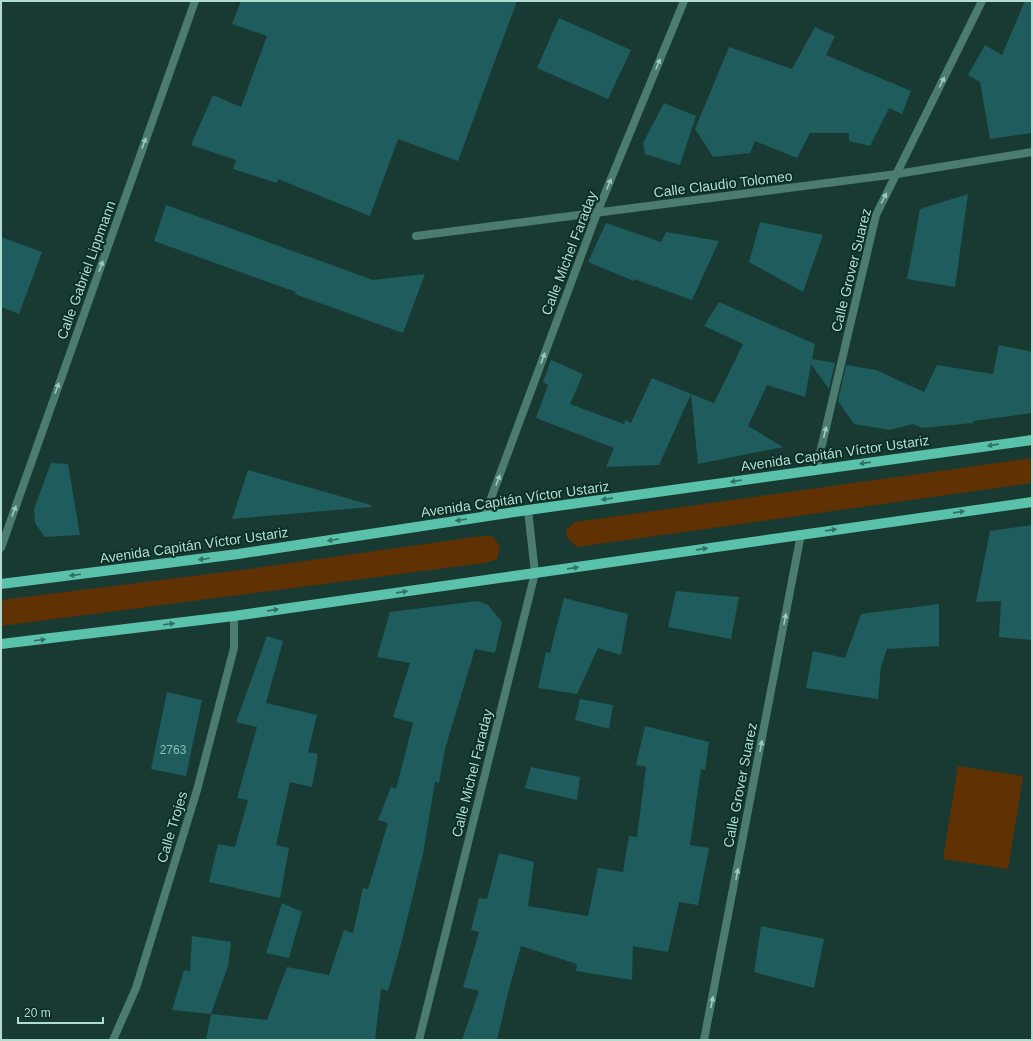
<svg xmlns="http://www.w3.org/2000/svg" width="1033" height="1041" viewBox="0 0 1033 1041" font-family="Arial,sans-serif">
<rect width="100%" height="100%" fill="#193a32"/>
<g fill="#603102">
<path d="M 1032,458 L 1032,483 L 577,547 L 567,538 L 566,530 L 575,522 Z"/>
<path d="M 481,536 L 492,536 L 500,546 L 497,559 L 485,563 L 1,626 L 1,600 L 241,570 Z"/>
<path d="M 958,766 L 1023,776 L 1008,869 L 943,859 Z"/>
</g>
<g fill="#1e5c5d">
<path d="M 241,1 L 517,1 L 458,161 L 398,139 L 370,216 L 278,179 L 277,183 L 233,169 L 236,160 L 191,145 L 213,95 L 241,107 L 267,36 L 232,24 Z"/>
<path d="M 1025,1 L 1032,1 L 1032,133 L 990,139 L 980,82 L 968,75 L 985,45 L 1002,55 Z"/>
<path d="M 559,18 L 631,50 L 608,99 L 537,68 Z"/>
<path d="M 815,27 L 835,36 L 826,55 L 911,91 L 902,114 L 889,108 L 870,146 L 849,141 L 849,133 L 810,133 L 797,158 L 755,141 L 750,153 L 713,157 L 695,129 L 729,47 L 792,69 Z"/>
<path d="M 664,103 L 696,116 L 680,165 L 645,154 L 643,143 Z"/>
<path d="M 968,194 L 955,287 L 907,279 L 920,209 Z"/>
<path d="M 166,205 L 373,280 L 425,274 L 403,333 L 295,294 L 296,292 L 154,241 Z"/>
<path d="M 760,222 L 823,235 L 803,292 L 749,262 Z"/>
<path d="M 606,223 L 661,242 L 666,232 L 719,241 L 692,300 L 634,279 L 634,281 L 588,262 Z"/>
<path d="M 1,237 L 42,252 L 19,314 L 1,307 Z"/>
<path d="M 719,302 L 815,344 L 812,359 L 835,363 L 829,389 L 811,364 L 805,397 L 767,385 L 748,426 L 783,447 L 698,464 L 691,394 L 714,403 L 743,344 L 704,326 Z"/>
<path d="M 999,345 L 1032,352 L 1032,413 L 973,421 L 973,423 L 922,428 L 913,424 L 890,430 L 854,424 L 838,401 L 846,365 L 876,370 L 924,392 L 937,365 L 993,374 Z"/>
<path d="M 551,360 L 583,374 L 570,404 L 624,424 L 625,420 L 631,423 L 652,378 L 691,394 L 659,465 L 606,467 L 614,448 L 536,418 L 548,385 L 543,382 Z"/>
<path d="M 51,463 L 68,464 L 80,535 L 45,537 L 35,523 L 34,509 Z"/>
<path d="M 248,470 L 371,505 L 371,507 L 232,519 Z"/>
<path d="M 1032,525 L 1032,640 L 999,637 L 1001,601 L 976,602 L 990,531 Z"/>
<path d="M 676,591 L 739,597 L 731,639 L 668,627 Z"/>
<path d="M 564,598 L 628,614 L 621,655 L 598,648 L 577,694 L 538,688 L 546,652 L 550,653 Z"/>
<path d="M 478,601 L 488,605 L 502,622 L 495,653 L 475,649 L 445,749 L 439,783 L 435,782 L 423,854 L 400,948 L 388,991 L 381,989 L 375,1040 L 206,1040 L 211,1014 L 267,1020 L 287,967 L 329,975 L 344,930 L 353,933 L 363,888 L 368,889 L 388,823 L 378,820 L 391,787 L 396,789 L 413,723 L 393,717 L 410,663 L 377,657 L 390,612 Z"/>
<path d="M 939,604 L 939,646 L 887,649 L 881,666 L 878,699 L 806,688 L 813,651 L 845,658 L 861,614 Z"/>
<path d="M 267,636 L 283,641 L 266,703 L 317,715 L 308,752 L 318,754 L 312,787 L 290,782 L 276,845 L 289,848 L 280,898 L 209,882 L 218,844 L 235,847 L 248,800 L 237,798 L 257,727 L 236,722 Z"/>
<path d="M 167,692 L 202,700 L 186,776 L 151,769 Z"/>
<path d="M 580,699 L 613,705 L 609,729 L 575,720 Z"/>
<path d="M 645,726 L 709,742 L 705,770 L 701,769 L 690,845 L 709,848 L 698,905 L 679,902 L 668,952 L 633,946 L 632,980 L 576,971 L 577,964 L 521,946 L 508,993 L 497,1040 L 462,1040 L 479,991 L 463,987 L 479,932 L 471,930 L 479,898 L 487,899 L 499,853 L 534,862 L 528,906 L 588,916 L 598,868 L 623,872 L 629,836 L 637,837 L 646,767 L 636,765 Z"/>
<path d="M 531,767 L 580,777 L 577,800 L 525,788 Z"/>
<path d="M 282,903 L 302,912 L 289,958 L 266,953 Z"/>
<path d="M 761,926 L 824,939 L 814,988 L 754,972 Z"/>
<path d="M 192,936 L 231,942 L 228,966 L 211,1014 L 172,1010 L 184,970 L 190,971 Z"/>
</g>
<g fill="none" stroke-linecap="round" stroke-linejoin="round">
<g stroke="#4c7b70" stroke-width="8">
<path d="M 416,236 L 897,174 L 1032,152"/>
<path d="M 816,470 L 876,215 L 982,1"/>
<path d="M 484,517 L 597,213 L 684,1"/>
<path d="M 1,548 L 195,1"/>
<path d="M 113,1040 L 136,988 L 197,790 L 234,648 L 234,616"/>
<path d="M 419,1040 L 535,573 L 528,510"/>
<path d="M 704,1040 L 801,534"/>
</g>
<g stroke="#5ac2ab" stroke-width="10">
<path d="M 1,584 L 238,554 L 528,510 L 1032,440"/>
<path d="M 1,644 L 234,616 L 1032,502"/>
</g>
</g>
<defs><path id="oneway-solid" d="M-6-.8H1V-3.2L6.5 0L1 3.2V.8H-6Z"/></defs>
<g fill="#9bcabe">
<use href="#oneway-solid" transform="translate(658 64) rotate(-68)"/>
<use href="#oneway-solid" transform="translate(942 82) rotate(-64)"/>
<use href="#oneway-solid" transform="translate(144 143) rotate(-70)"/>
<use href="#oneway-solid" transform="translate(609 184) rotate(-68)"/>
<use href="#oneway-solid" transform="translate(884 198) rotate(-62)"/>
<use href="#oneway-solid" transform="translate(101 266) rotate(-70)"/>
<use href="#oneway-solid" transform="translate(543 358) rotate(-70)"/>
<use href="#oneway-solid" transform="translate(57 388) rotate(-70)"/>
<use href="#oneway-solid" transform="translate(825 432) rotate(-77)"/>
<use href="#oneway-solid" transform="translate(498 480) rotate(-70)"/>
<use href="#oneway-solid" transform="translate(14 511) rotate(-70)"/>
<use href="#oneway-solid" transform="translate(785 619) rotate(-79)"/>
<use href="#oneway-solid" transform="translate(761 746) rotate(-79)"/>
<use href="#oneway-solid" transform="translate(737 874) rotate(-79)"/>
<use href="#oneway-solid" transform="translate(712 1002) rotate(-79)"/>
</g>
<g fill="#307163">
<use href="#oneway-solid" transform="translate(993 445) rotate(172)"/>
<use href="#oneway-solid" transform="translate(865 463) rotate(172)"/>
<use href="#oneway-solid" transform="translate(736 481) rotate(172)"/>
<use href="#oneway-solid" transform="translate(607 499) rotate(172)"/>
<use href="#oneway-solid" transform="translate(959 512) rotate(-8)"/>
<use href="#oneway-solid" transform="translate(461 520) rotate(171)"/>
<use href="#oneway-solid" transform="translate(831 530) rotate(-8)"/>
<use href="#oneway-solid" transform="translate(333 540) rotate(171)"/>
<use href="#oneway-solid" transform="translate(702 549) rotate(-8)"/>
<use href="#oneway-solid" transform="translate(204 559) rotate(173)"/>
<use href="#oneway-solid" transform="translate(573 568) rotate(-8)"/>
<use href="#oneway-solid" transform="translate(75 575) rotate(173)"/>
<use href="#oneway-solid" transform="translate(402 592) rotate(-8)"/>
<use href="#oneway-solid" transform="translate(273 610) rotate(-8)"/>
<use href="#oneway-solid" transform="translate(169 624) rotate(-7)"/>
<use href="#oneway-solid" transform="translate(40 640) rotate(-7)"/>
</g>
<g text-anchor="middle" dominant-baseline="central" stroke-width="4" stroke-linejoin="round" paint-order="stroke">
<g font-size="12" fill="#8bbeb4">
<text x="173" y="750">2763</text>
</g>
<g font-size="14" fill="#afded1" stroke="#0e2f28">
<text transform="translate(723 184) rotate(-7)">Calle Claudio Tolomeo</text>
<text transform="translate(569 253) rotate(-69)">Calle Michel Faraday</text>
<text transform="translate(86 270) rotate(-70)">Calle Gabriel Lippmann</text>
<text transform="translate(851 270) rotate(-76)">Calle Grover Suarez</text>
<text transform="translate(835 453) rotate(-8)">Avenida Capitán Víctor Ustariz</text>
<text transform="translate(515 499) rotate(-8)">Avenida Capitán Víctor Ustariz</text>
<text transform="translate(194 545) rotate(-8)">Avenida Capitán Víctor Ustariz</text>
<text transform="translate(472 773) rotate(-76)">Calle Michel Faraday</text>
<text transform="translate(740 785) rotate(-79)">Calle Grover Suarez</text>
<text transform="translate(172 827) rotate(-73)">Calle Trojes</text>
</g>
</g>
<rect width="1033" height="1041" fill="none" stroke="#afded1" stroke-width="4"/>
<path d="M18 1017v6h85v-6" fill="none" stroke="#afded1" stroke-width="2"/>
<text x="24" y="1017" font-size="12" fill="#afded1" stroke="#0e2f28" stroke-width="3" paint-order="stroke">20 m</text>
</svg>
